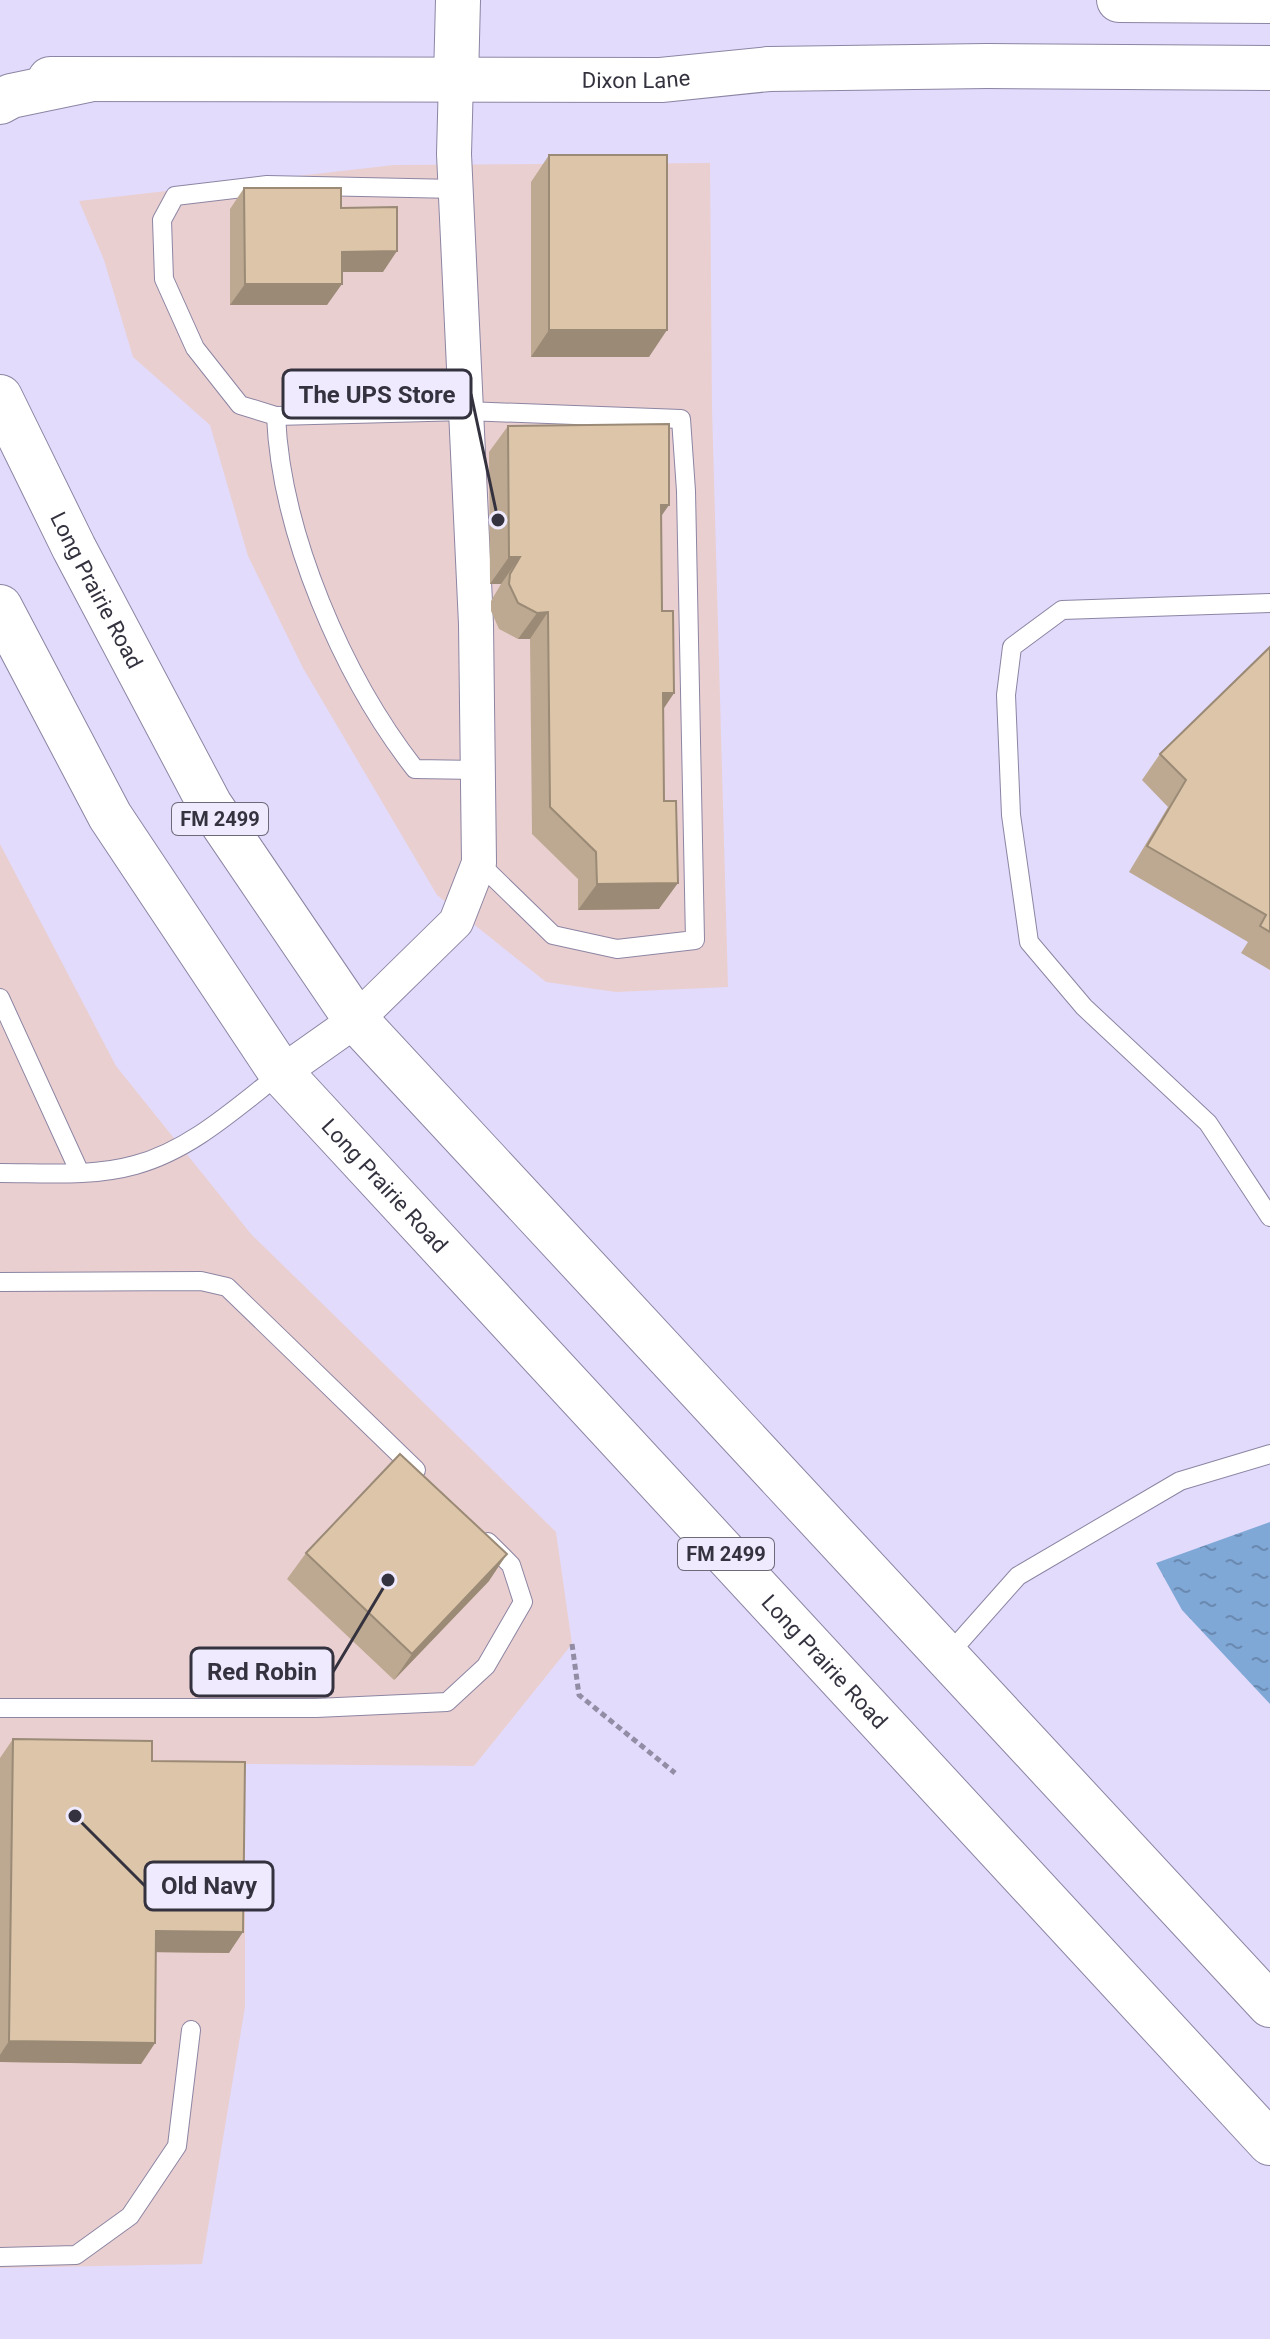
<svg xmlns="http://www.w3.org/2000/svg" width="1270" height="2339" viewBox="0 0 1270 2339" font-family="Roboto,sans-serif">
<defs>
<pattern id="water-ripples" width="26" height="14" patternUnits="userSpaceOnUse" patternTransform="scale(2)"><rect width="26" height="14" fill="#7fa8d7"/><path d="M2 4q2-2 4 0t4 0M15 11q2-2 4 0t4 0" fill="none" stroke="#6989b0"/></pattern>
</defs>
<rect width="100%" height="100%" fill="#e2dbfc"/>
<g fill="#eacfd0">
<path d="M 710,163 L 712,408 L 728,987 L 616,992 L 546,982 L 437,895 L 303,668 L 248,556 L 210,425 L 133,357 L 104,260 L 79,201 L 394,165 Z"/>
<path d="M 0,844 L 116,1066 L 251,1234 L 556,1532 L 572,1644 L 474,1766 L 245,1764 L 245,2007 L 202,2264 L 0,2268 Z"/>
</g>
<path fill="url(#water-ripples)" d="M 1270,1522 L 1270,1704 L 1182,1610 L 1156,1563 Z"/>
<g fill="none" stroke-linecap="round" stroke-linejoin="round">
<g stroke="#8c85a3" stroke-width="20">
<g id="service">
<path d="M 456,189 L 267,185 L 175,196 L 162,220 L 164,279 L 195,348 L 240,405 L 276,416 L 466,411 L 681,419 L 686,491 L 695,940 L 617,949 L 553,935 L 479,863"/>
<path d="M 276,416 C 281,533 343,677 415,769 L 478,770"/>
<path d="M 1270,603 L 1062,610 L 1012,647 L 1006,695 L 1011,815 L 1029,942 L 1084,1007 L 1208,1123 L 1270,1217"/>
<path d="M 0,998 L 80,1173"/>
<path d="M 0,1173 C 45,1173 92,1177 135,1165 C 191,1150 237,1107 281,1073"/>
<path d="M 0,1282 L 201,1281 L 227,1287 L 416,1470"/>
<path d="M 947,1656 L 1018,1576 L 1180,1481 L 1270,1454"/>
<path d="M 0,1708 L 316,1708 L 447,1702 L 486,1666 L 523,1602 L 511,1565 L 488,1542"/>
<path d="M 0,2257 L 76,2255 L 130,2216 L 177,2146 L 191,2030"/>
</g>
</g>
<g stroke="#8c85a3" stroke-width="36">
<path id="minor" d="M 281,1073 L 356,1020 L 456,922 L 479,863 L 476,624 L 454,154 L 456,79"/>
</g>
<g stroke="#8c85a3" stroke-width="46">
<g id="secondary">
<path d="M 1119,0 L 1270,1"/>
<path id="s1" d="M 50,79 L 661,80 L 769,69 L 987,66 L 1270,68"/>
<path d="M 456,79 L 458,0"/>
</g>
</g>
<g stroke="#8c85a3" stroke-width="46">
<g id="primary">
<path d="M 0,102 L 11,96 L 88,80"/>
<path id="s2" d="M 0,397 L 74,548 L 210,805 L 356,1020 L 1270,2005"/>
<path id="s3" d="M 0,607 L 110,816 L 281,1073 L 1270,2143"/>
</g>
</g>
<path stroke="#928da5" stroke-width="5" stroke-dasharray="6 4" stroke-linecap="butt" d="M 572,1644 L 579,1695 L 675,1773"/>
<use href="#service" stroke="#fff" stroke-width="18"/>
<use href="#minor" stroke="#fff" stroke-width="34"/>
<use href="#secondary" stroke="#fff" stroke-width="44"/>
<use href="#primary" stroke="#fff" stroke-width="44"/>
</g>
<g fill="#bda991">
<path d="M 549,155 L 649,357 L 531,357 L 531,182 Z"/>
<path d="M 244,188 L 341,208 L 383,272 L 342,272 L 327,305 L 230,305 L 230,209 Z"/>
<path d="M 508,426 L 661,516 L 662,611 L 674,693 L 663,709 L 659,909 L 578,910 L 578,879 L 532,834 L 530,639 L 518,639 L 499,629 L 491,611 L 491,601 L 501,584 L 490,584 L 489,452 Z"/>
<path d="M 1270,647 L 1270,970 L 1241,953 L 1248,942 L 1129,872 L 1168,807 L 1142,780 L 1160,754 Z"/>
<path d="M 306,1553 L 489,1581 L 394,1680 L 287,1579 Z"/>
<path d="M 13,1739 L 152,1761 L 229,1953 L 156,1952 L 155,2043 L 141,2064 L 0,2062 L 0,1758 Z"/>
</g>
<g fill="#9a8a76">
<path d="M 397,251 L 383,272 L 327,272 L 342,252 Z"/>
<path d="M 245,284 L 342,284 L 327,305 L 230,305 Z"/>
<path d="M 549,330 L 667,330 L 649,357 L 531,357 Z"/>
<path d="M 661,505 L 669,505 L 651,531 Z"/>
<path d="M 509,557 L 520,557 L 501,584 L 490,584 Z"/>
<path d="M 548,612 L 530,639 L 518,639 L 537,613 Z"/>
<path d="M 663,693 L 674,693 L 656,720 Z"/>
<path d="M 678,883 L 659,909 L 578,910 L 597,884 Z"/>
<path d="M 507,1554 L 489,1581 L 394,1680 L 412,1654 Z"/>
<path d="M 156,1931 L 243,1932 L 229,1953 L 142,1952 Z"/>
<path d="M 9,2041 L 155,2043 L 141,2064 L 0,2062 L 0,2055 Z"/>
</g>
<g fill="#dcc5a9" stroke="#9a8a76" stroke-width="2">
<rect x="549" y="155" width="118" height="175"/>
<path d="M 244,188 L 341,188 L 341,208 L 397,207 L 397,251 L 342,252 L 342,284 L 245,284 Z"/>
<path d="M 669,424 L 669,505 L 661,505 L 662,611 L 673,611 L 674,693 L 663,693 L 664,801 L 676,801 L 678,883 L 597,884 L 596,852 L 550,807 L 548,612 L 537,613 L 518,603 L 509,584 L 510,574 L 520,557 L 509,557 L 508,426 Z"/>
<path d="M 1270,647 L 1270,932 L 1260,926 L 1266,915 L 1147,846 L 1186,780 L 1160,754 Z"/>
<path d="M 400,1454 L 507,1554 L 412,1654 L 306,1553 Z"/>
<path d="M 13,1739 L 152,1741 L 152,1761 L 245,1762 L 243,1932 L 156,1931 L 155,2043 L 9,2041 Z"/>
</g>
<g text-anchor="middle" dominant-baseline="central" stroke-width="6" stroke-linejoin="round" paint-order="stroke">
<g fill="#efeafe" stroke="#6d6978" stroke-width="2">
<rect x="172" y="803" width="96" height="32" rx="6"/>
<rect x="678" y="1538" width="96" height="32" rx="6"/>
</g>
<g font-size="20" font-weight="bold" fill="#35323f">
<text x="220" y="819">FM 2499</text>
<text x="726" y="1554">FM 2499</text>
</g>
<g font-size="22" fill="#35323f" stroke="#efeafe">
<text stroke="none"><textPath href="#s1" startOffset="586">Dixon Lane</textPath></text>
<text stroke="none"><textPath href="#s2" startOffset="216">Long Prairie Road</textPath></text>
<text stroke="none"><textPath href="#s3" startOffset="698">Long Prairie Road</textPath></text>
<text stroke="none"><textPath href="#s3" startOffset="1346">Long Prairie Road</textPath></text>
</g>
</g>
<path fill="none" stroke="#35323f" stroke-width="3" d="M498 520L471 394M388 1580L333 1672M75 1816L145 1886"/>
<g fill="#35323f" stroke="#efeafe" stroke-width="3">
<circle cx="498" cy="520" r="8"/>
<circle cx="388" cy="1580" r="8"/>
<circle cx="75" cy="1816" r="8"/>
</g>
<g fill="#efeafe" stroke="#35323f" stroke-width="3">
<rect x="283" y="370" width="188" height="48" rx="8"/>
<rect x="191" y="1648" width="142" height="48" rx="8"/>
<rect x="145" y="1862" width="128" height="48" rx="8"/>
</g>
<g font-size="24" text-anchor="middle" font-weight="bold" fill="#35323f">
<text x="377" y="403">The UPS Store</text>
<text x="262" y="1680">Red Robin</text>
<text x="209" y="1894">Old Navy</text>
</g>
</svg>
